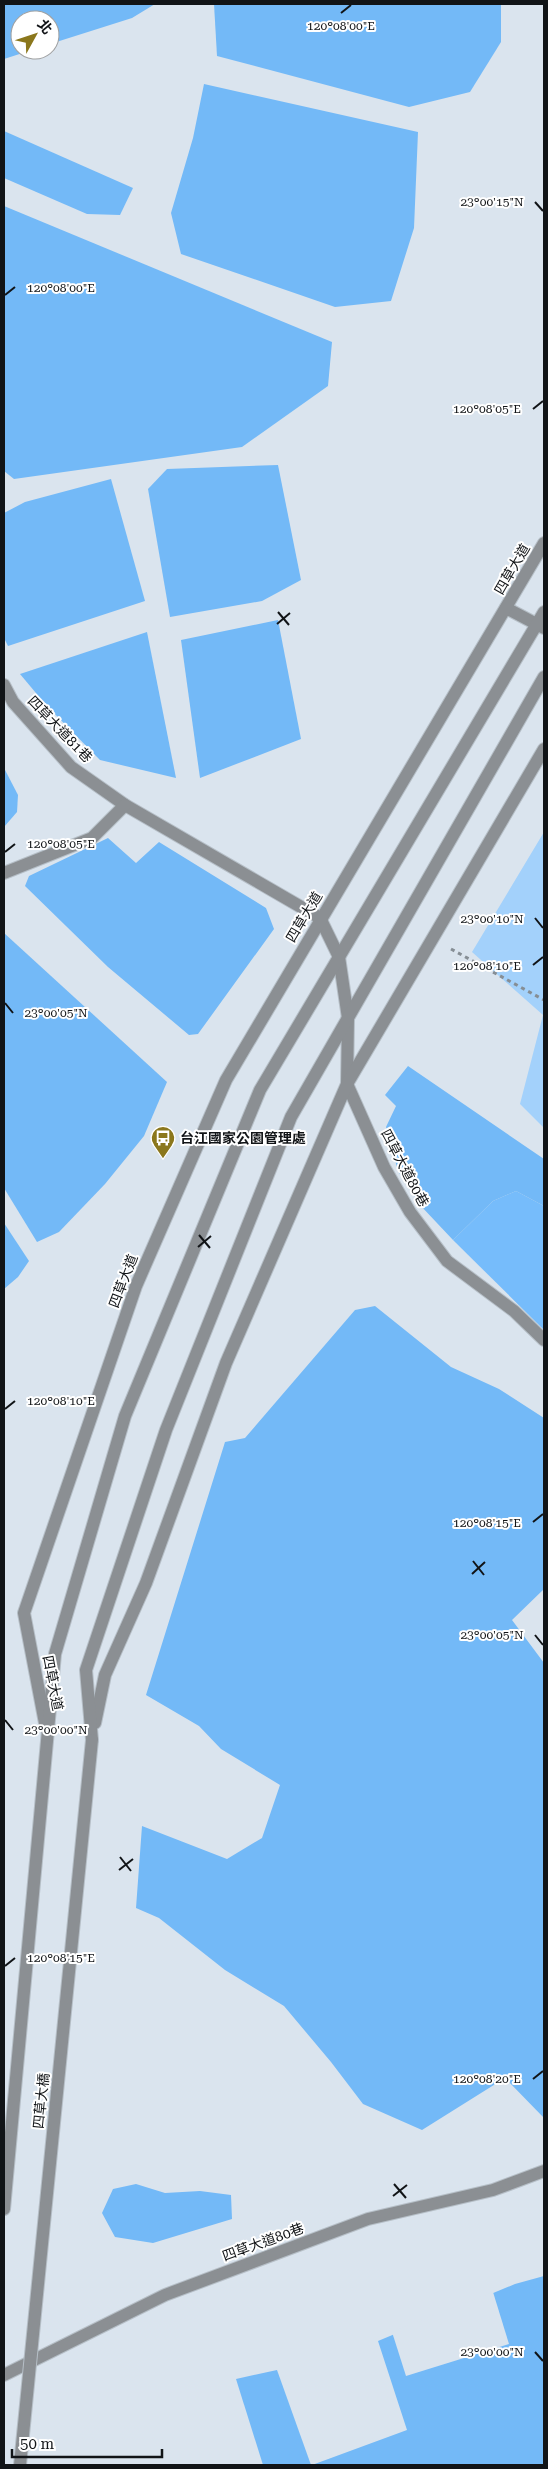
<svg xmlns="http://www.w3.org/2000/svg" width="548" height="2469" viewBox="0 0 548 2469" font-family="'Roboto Serif','Noto Sans TC',serif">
<rect width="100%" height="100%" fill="#dae4ee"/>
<path fill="#a3d1fb" d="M 544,832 L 544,1128 L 520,1104 L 543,1015 L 472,952 Z"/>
<path fill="#76bcfb" d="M 516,1191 L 544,1206 L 544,1330 L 453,1240 L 493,1201 Z"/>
<g fill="#73b9f7">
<path d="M 4,4 L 155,4 L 132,18 L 50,44 L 50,20 L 20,20 L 20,50 L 32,50 L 4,59 Z"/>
<path d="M 214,4 L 501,4 L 501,42 L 470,92 L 409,107 L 217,56 Z"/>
<path d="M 204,84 L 418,132 L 414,228 L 391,301 L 335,307 L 181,254 L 171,213 L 193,138 Z"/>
<path d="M 4,131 L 133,188 L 120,215 L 87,214 L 4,178 Z"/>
<path d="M 4,206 L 332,342 L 328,386 L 242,447 L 14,479 L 4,471 Z"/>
<path d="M 278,465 L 301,580 L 262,601 L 170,617 L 148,489 L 167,469 Z"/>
<path d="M 111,479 L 145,601 L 8,646 L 4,638 L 4,513 L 25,502 Z"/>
<path d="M 278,620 L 301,739 L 200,778 L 181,640 Z"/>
<path d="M 147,632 L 176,778 L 100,760 L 46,705 L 20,674 Z"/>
<path d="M 4,768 L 18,795 L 17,812 L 4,827 Z"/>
<path d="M 108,838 L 136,863 L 159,842 L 266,908 L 274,929 L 198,1034 L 189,1035 L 108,967 L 25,886 L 29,876 Z"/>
<path d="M 4,933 L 167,1082 L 144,1136 L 105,1184 L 59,1232 L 37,1242 L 4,1188 Z"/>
<path d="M 408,1066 L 544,1159 L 544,1206 L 516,1191 L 493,1201 L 453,1240 L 420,1205 L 398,1171 L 386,1127 L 396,1106 L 385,1095 Z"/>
<path d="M 4,1223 L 29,1261 L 18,1277 L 4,1289 Z"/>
<path d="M 375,1306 L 451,1367 L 499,1389 L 544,1418 L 544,1589 L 512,1620 L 544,1663 L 544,2118 L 505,2078 L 422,2130 L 363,2104 L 331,2062 L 284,2006 L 225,1970 L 159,1918 L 136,1908 L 142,1826 L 227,1859 L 262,1838 L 280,1785 L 221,1749 L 199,1726 L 146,1695 L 225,1442 L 245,1438 L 355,1310 Z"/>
<path d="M 136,2184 L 165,2193 L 200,2191 L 231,2195 L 232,2219 L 153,2243 L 115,2237 L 102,2213 L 113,2189 Z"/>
<path d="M 544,2276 L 544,2465 L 312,2465 L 407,2430 L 378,2341 L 515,2284 Z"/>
<path d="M 277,2370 L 311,2465 L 263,2465 L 236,2379 Z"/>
</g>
<path fill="#dae4ee" d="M 493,2292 L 509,2344 L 406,2376 L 392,2332 Z"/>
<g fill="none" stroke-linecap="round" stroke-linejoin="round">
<g stroke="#b6bfc7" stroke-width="14">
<g id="minor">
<path d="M 506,608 L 544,628"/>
<path d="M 4,685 L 13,702 L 71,767 L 125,805 L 320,918 L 339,957 L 348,1018 L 347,1084 L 384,1167 L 410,1212 L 447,1261 L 514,1311 L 544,1340"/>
<path d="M 4,873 L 92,838 L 125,805"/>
<path d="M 45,1723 L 24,1613 L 136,1286 L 226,1080 L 544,543"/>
<path d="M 95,1723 L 105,1675 L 146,1583 L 226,1363 L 347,1084 L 544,749"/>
<path d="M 92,1740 L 86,1670 L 166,1430 L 291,1117 L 544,677"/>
<path d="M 4,2209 L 55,1654 L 125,1416 L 260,1090 L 544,612"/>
<path d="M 4,2375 L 165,2295 L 368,2219 L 493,2190 L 544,2171"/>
</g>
</g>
<path stroke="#868e95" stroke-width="3" stroke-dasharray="4 4" stroke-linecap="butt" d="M 451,949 L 544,1000"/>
<use href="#minor" stroke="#8b8f93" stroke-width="12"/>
<g stroke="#b6bfc7" stroke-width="14" stroke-linecap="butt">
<path id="minor-bridge" d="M 20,2465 L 92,1740"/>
</g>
<use href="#minor-bridge" stroke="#8b8f93" stroke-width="12"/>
</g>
<path fill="none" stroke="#111417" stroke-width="2" d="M 341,13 L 351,5M 535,202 L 543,211M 5,295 L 15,287M 533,409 L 543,401M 278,612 L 289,625M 277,624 L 290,613M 5,852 L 15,844M 535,918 L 543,928M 533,965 L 543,957M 5,1003 L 13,1013M 199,1235 L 210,1248M 198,1247 L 211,1236M 5,1409 L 15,1401M 533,1522 L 543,1514M 473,1561 L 484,1575M 472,1574 L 485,1562M 535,1635 L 543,1645M 5,1720 L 13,1730M 120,1857 L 131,1871M 119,1870 L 133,1859M 5,1966 L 15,1958M 533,2079 L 543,2071M 394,2184 L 406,2198M 393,2196 L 407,2185M 535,2352 L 543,2361"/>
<defs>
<g id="bus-pin" transform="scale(1.25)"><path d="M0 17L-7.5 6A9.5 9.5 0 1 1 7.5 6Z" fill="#8b771c" stroke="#fff"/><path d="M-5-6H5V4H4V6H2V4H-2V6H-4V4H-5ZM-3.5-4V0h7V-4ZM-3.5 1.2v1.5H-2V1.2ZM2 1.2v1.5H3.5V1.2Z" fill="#fff"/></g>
</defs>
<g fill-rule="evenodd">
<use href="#bus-pin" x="163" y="1138"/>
</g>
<g text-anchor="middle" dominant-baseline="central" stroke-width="4" stroke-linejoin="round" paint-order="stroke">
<g font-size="14" fill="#111417" stroke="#fff">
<text transform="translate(512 569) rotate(-60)">四草大道</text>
<text transform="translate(60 729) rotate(46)">四草大道81巷</text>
<text transform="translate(304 917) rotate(-59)">四草大道</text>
<text transform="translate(405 1168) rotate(62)">四草大道80巷</text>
<text transform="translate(123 1281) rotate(-69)">四草大道</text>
<text transform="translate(53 1683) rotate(79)">四草大道</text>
<text transform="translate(41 2101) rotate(-84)">四草大橋</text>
<text transform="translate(263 2242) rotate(-20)">四草大道80巷</text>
</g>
<g font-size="14" font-weight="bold" fill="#111417" stroke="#fff" text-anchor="start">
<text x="180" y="1138">台江國家公園管理處</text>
</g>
</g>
<g font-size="12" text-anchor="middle" fill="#111417" stroke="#fff" stroke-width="4" stroke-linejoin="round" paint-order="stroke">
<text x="341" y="30">120°08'00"E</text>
<text x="492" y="206">23°00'15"N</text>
<text x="61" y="292">120°08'00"E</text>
<text x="487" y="413">120°08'05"E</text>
<text x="61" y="848">120°08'05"E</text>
<text x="492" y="923">23°00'10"N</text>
<text x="487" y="970">120°08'10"E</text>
<text x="56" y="1017">23°00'05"N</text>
<text x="61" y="1405">120°08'10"E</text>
<text x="487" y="1527">120°08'15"E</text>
<text x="492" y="1639">23°00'05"N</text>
<text x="56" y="1734">23°00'00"N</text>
<text x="61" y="1962">120°08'15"E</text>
<text x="487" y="2083">120°08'20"E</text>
<text x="492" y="2356">23°00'00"N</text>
</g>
<rect width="548" height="2469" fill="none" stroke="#111417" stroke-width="10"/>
<g transform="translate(35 35) rotate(50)"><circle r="24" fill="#ffffff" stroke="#a0a1a2"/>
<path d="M0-4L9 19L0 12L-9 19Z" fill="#8b771c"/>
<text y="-8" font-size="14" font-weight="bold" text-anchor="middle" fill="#111417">北</text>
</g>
<path d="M12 2449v8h150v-8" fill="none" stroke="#111417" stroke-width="2.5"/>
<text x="20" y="2449" font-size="15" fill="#111417" stroke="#ffffff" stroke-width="4" paint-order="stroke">50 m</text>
</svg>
